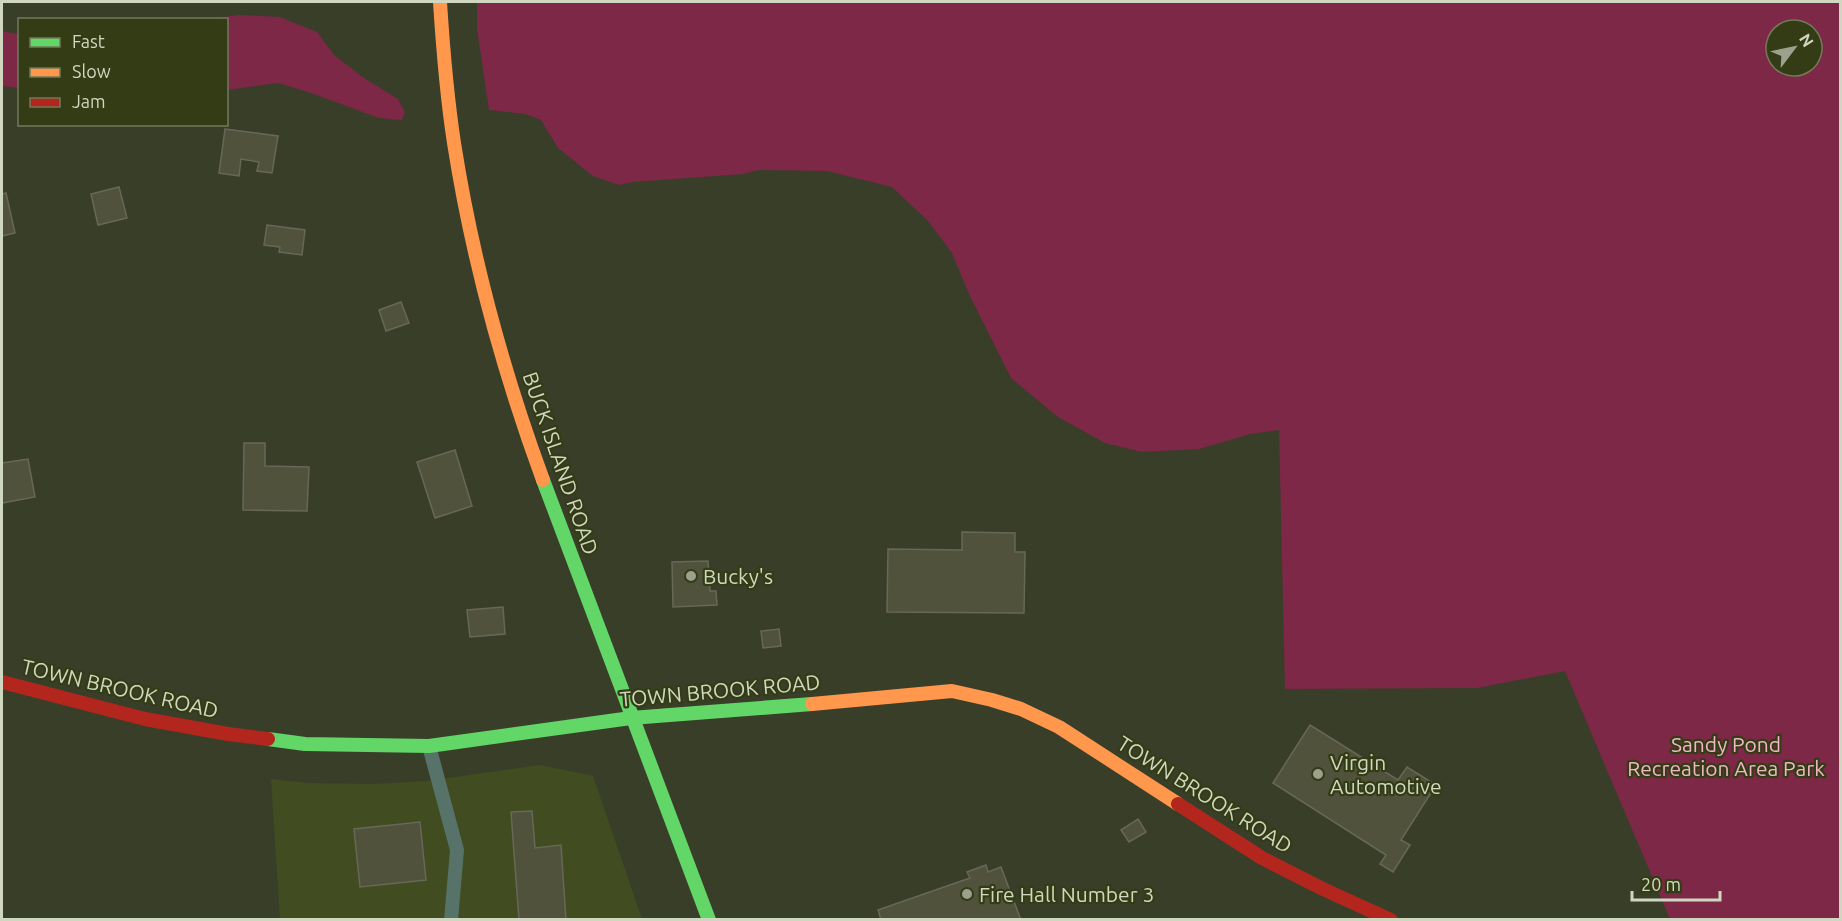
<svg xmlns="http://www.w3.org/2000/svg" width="1842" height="921" viewBox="0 0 1842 921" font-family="Ubuntu,sans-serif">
<rect width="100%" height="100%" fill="#393e29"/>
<path fill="#414c20" d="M 540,765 L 593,776 L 642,919 L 280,919 L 271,779 L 308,783 L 373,784 L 427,781 Z"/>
<g fill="#7c2846" fill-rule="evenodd">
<path d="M 477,2 L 1840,2 L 1840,919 L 1670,919 L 1565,671 L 1477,688 L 1285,689 L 1279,430 L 1250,434 L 1199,449 L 1142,452 L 1105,443 L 1058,417 L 1011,378 L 969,294 L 952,253 L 928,221 L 892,187 L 827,171 L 759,170 L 743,174 L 633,182 L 619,185 L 593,176 L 558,148 L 541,120 L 525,114 L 489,110 L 477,29 ZM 1776,30 L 1812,30 L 1812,66 L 1776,66 Z"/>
<path d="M 239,15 L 280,17 L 317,32 L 334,55 L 364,78 L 398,99 L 405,112 L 402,120 L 379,118 L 311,93 L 278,83 L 227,90 L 226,20 L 206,19 Z"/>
<path d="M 2,31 L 19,34 L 19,88 L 2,86 Z"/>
</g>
<g fill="#50523c" stroke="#676856" stroke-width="1.5">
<path d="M 225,129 L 278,136 L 272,173 L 257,171 L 259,162 L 241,159 L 239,176 L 219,173 Z"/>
<path d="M 119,187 L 127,218 L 98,225 L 91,194 Z"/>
<path d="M 6,193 L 15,233 L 2,236 L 2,194 Z"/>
<path d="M 267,225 L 305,230 L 302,255 L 279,252 L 280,247 L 264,245 Z"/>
<path d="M 401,302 L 409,323 L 386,331 L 379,310 Z"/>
<path d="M 244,443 L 265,443 L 265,466 L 309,467 L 307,511 L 243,510 Z"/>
<path d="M 455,450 L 472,506 L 435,518 L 417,462 Z"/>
<path d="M 28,459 L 35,497 L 2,503 L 2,463 Z"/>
<path d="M 962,532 L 1015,533 L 1015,552 L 1025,552 L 1024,613 L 887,612 L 888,549 L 962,550 Z"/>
<path d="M 708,561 L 710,591 L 716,591 L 717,605 L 673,607 L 672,562 Z"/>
<path d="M 503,607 L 505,634 L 470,637 L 467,610 Z"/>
<path d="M 779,629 L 781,646 L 763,648 L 761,631 Z"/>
<path d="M 1310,725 L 1398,780 L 1407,767 L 1436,785 L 1401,840 L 1410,845 L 1393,872 L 1380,864 L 1386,855 L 1273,783 Z"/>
<path d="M 532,811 L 535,848 L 561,845 L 566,920 L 519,920 L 511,812 Z"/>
<path d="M 1138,819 L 1146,832 L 1129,842 L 1121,830 Z"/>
<path d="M 420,822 L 426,880 L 360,887 L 354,829 Z"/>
<path d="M 986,865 L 988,872 L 1001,867 L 1021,920 L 881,920 L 878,910 L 970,878 L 967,872 Z"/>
</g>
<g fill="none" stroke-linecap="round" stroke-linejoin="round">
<path stroke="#577269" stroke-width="14" d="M 429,746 L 457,850 L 451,920"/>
<g stroke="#63d668" stroke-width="14">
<path d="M 543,480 L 709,920"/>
<path d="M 268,739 L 305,744 L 429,746 L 631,718 L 812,704"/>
</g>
<g stroke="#ff974d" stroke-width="14">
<path d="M 440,2 C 443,49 447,97 454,143 C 472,258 503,371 543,480"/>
<path d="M 812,704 L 952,691 L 992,700 L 1021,709 L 1059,727 L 1178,804"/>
</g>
<g stroke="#b3261e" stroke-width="14">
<path d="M 2,682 L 145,719 L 228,734 L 268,739"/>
<path d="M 1178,804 L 1262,858 L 1323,889 L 1391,920"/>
</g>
</g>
<g fill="#9ba18c" stroke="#333c15" stroke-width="2">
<circle cx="691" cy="576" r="6"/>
<circle cx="1318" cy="774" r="6"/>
<circle cx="967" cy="894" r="6"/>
</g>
<g text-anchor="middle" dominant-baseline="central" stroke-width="4.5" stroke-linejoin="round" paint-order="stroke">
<g font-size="21" fill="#d0d7c1" stroke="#333c15">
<text transform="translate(561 463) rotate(71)">BUCK ISLAND ROAD</text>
<text transform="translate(120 688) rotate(13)">TOWN BROOK ROAD</text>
<text transform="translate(720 690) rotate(-5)">TOWN BROOK ROAD</text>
<text transform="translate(1205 794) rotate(32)">TOWN BROOK ROAD</text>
</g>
<g font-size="21" fill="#d0d7c1" stroke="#333c15" text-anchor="start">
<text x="703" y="576">Bucky's</text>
<text x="1330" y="762">Virgin<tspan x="1330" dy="24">Automotive</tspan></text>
<text x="979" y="894">Fire Hall Number 3</text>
</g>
<g font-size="21" fill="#efb6c5" stroke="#333c15">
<text x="1726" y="744">Sandy Pond<tspan x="1726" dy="24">Recreation Area Park</tspan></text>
</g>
</g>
<rect width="1842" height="921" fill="none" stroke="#d0d7c1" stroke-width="6"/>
<rect x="18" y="18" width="210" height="108" fill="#333c15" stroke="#727a5a" stroke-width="1.5"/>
<rect x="30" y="38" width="30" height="9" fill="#63d668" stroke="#727a5a" stroke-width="1.5"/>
<text x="72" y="48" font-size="18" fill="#d0d7c1">Fast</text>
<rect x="30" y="68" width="30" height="9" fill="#ff974d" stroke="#727a5a" stroke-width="1.5"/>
<text x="72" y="78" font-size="18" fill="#d0d7c1">Slow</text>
<rect x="30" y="98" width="30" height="9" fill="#b3261e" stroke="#727a5a" stroke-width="1.5"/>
<text x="72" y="108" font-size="18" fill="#d0d7c1">Jam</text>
<g transform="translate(1794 48) rotate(58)"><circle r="28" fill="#333c15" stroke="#727a5a" stroke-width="1.5"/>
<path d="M0-4.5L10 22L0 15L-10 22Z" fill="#9ba18c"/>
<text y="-9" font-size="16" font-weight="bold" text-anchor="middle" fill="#d0d7c1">N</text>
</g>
<path d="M1632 891v9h88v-9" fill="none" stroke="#d0d7c1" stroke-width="3"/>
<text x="1641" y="891" font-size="18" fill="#d0d7c1" stroke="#333c15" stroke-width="4.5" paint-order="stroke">20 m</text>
</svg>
